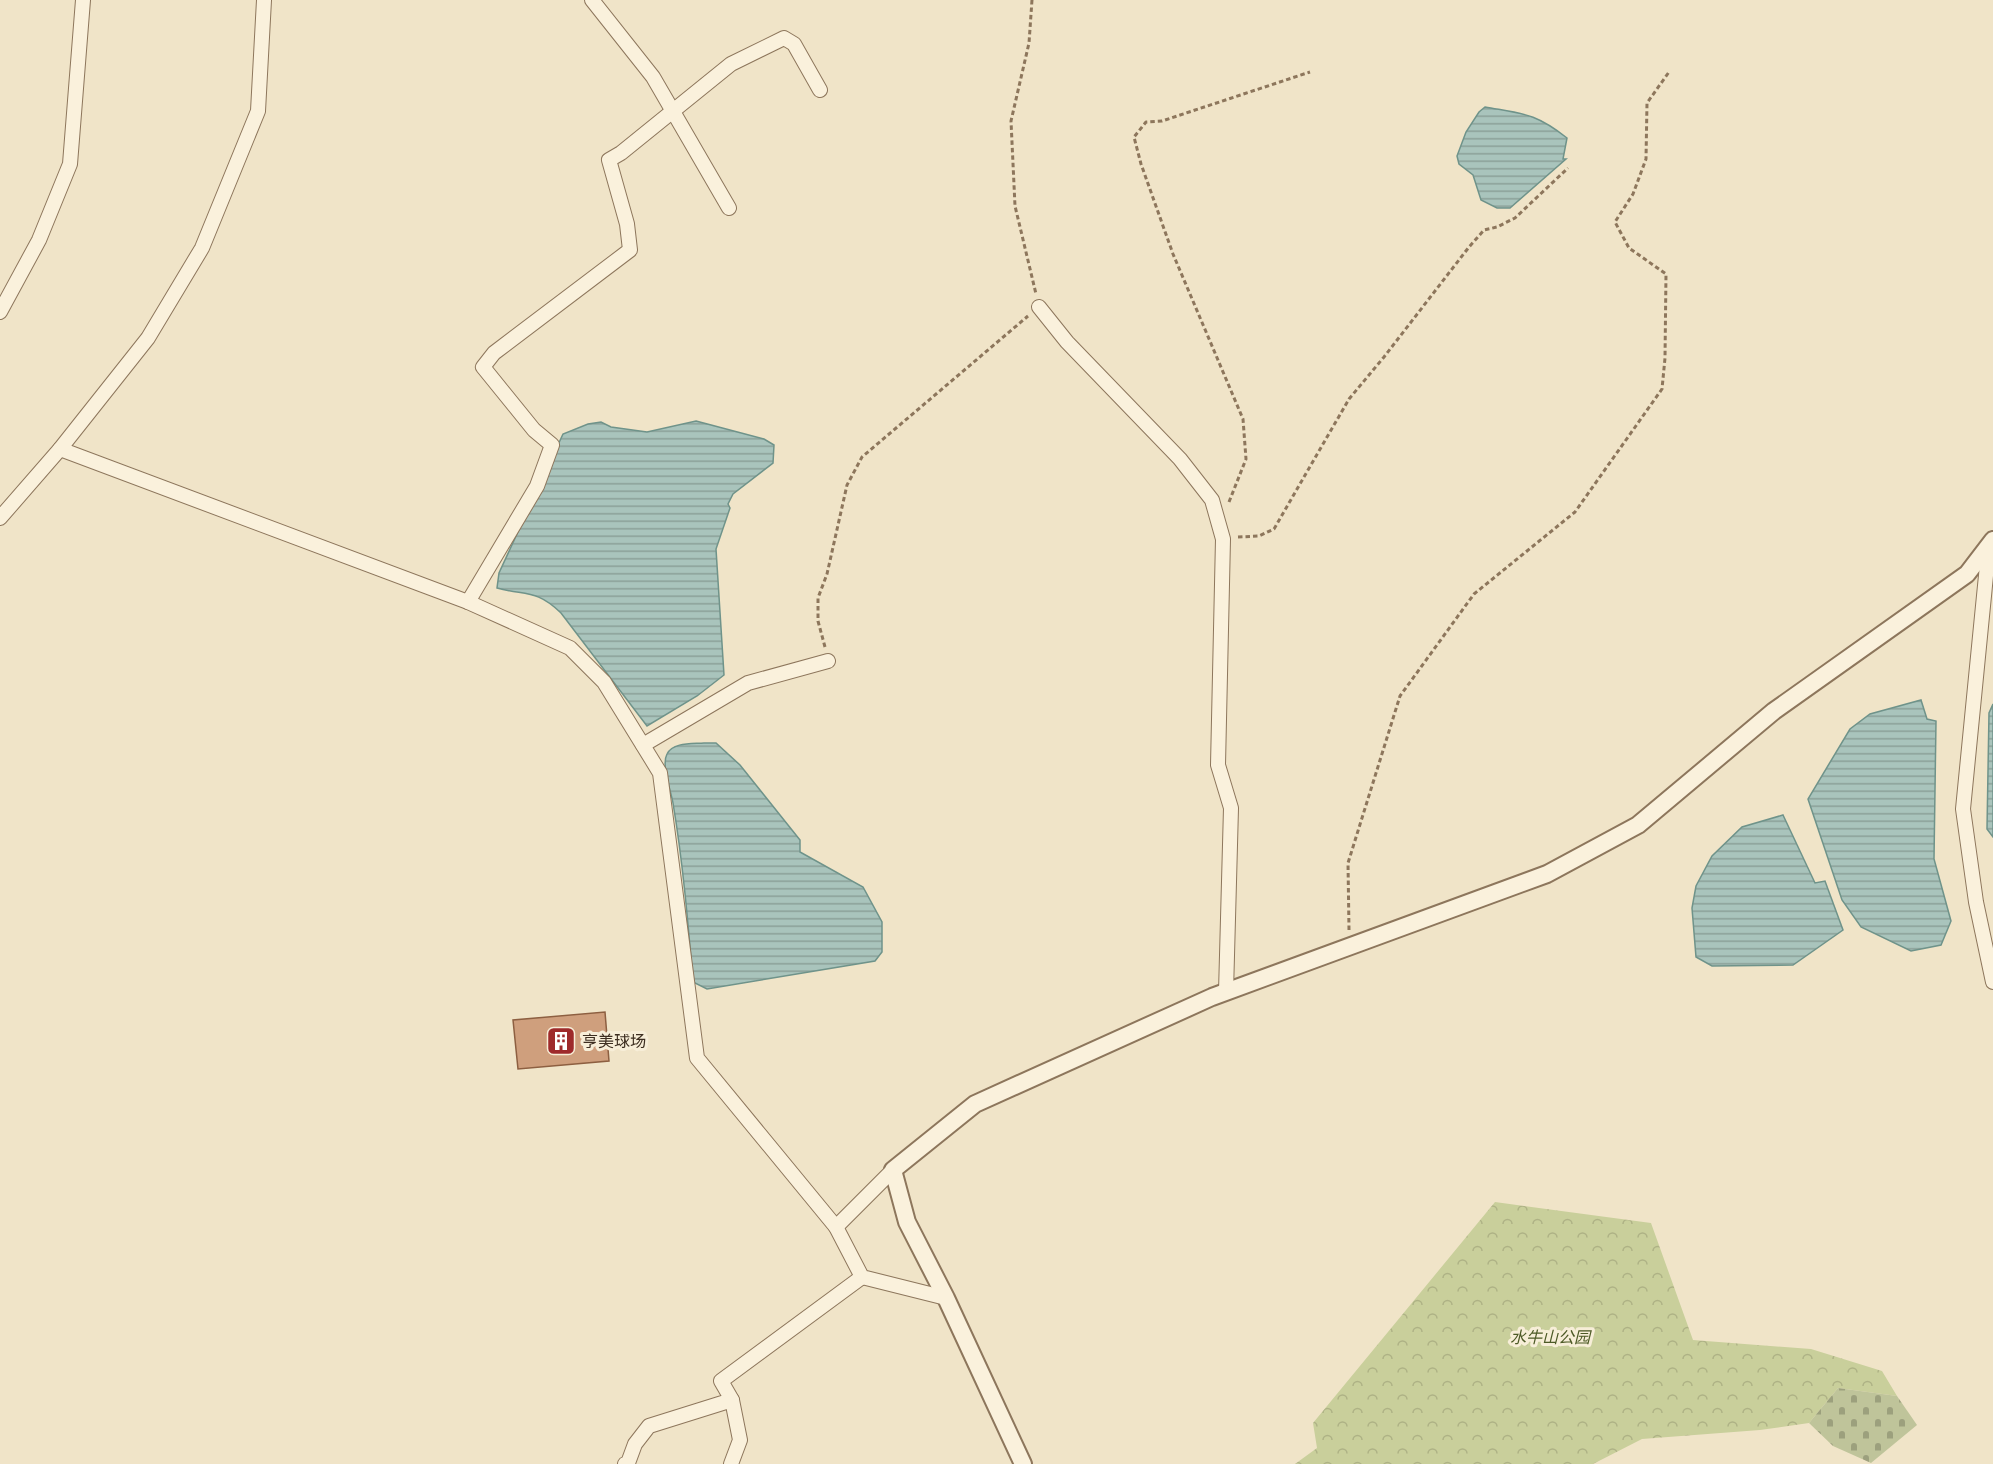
<svg xmlns="http://www.w3.org/2000/svg" width="1993" height="1464" viewBox="0 0 1993 1464" font-family="'PT Serif','Noto Sans SC',serif">
<defs>
<pattern id="forest-crowns" width="20" height="18" patternUnits="userSpaceOnUse" patternTransform="scale(1.5)"><rect width="20" height="18" fill="#c9cf9b"/><path d="M2 6a3 3 0 1 1 6 0M12 15a3 3 0 1 1 6 0" fill="none" stroke="#aeb285"/></pattern>
<pattern id="cemetery-stones" width="16" height="16" patternUnits="userSpaceOnUse" patternTransform="scale(1.5)"><rect width="16" height="16" fill="#bfc49a"/><path d="M2 7V4a2 2 0 0 1 4 0v3zM10 15v-3a2 2 0 0 1 4 0v3z" fill="#9ca07d"/></pattern>
<pattern id="water-rules" width="6" height="5" patternUnits="userSpaceOnUse" patternTransform="scale(1.5)"><rect width="6" height="5" fill="#a9c4bc"/><path d="M0 2.5h6" fill="none" stroke="#8ba098"/></pattern>
</defs>
<rect width="100%" height="100%" fill="#f0e4c8"/>
<path fill="url(#forest-crowns)" d="M 1495,1202 L 1651,1223 L 1693,1340 L 1811,1349 L 1882,1371 L 1897,1396 L 1838,1388 L 1809,1423 L 1760,1430 L 1642,1439 L 1593,1464 L 1295,1464 L 1317,1448 L 1313,1423 Z"/>
<path fill="url(#cemetery-stones)" d="M 1838,1388 L 1897,1396 L 1917,1425 L 1871,1463 L 1833,1446 L 1809,1423 Z"/>
<g fill="url(#water-rules)" stroke="#6f938a" stroke-width="1.5">
<path d="M 1485,107 C 1524,114 1535,113 1567,138 L 1563,159 L 1566,159 L 1510,208 L 1497,208 L 1481,200 L 1473,175 L 1459,164 L 1457,156 L 1466,132 L 1479,112 Z"/>
<path d="M 696,421 L 764,439 L 774,445 L 773,463 L 733,494 L 728,504 L 730,508 L 716,549 L 724,675 L 697,696 L 647,726 L 561,613 C 536,589 526,596 497,588 L 499,573 L 563,434 L 588,424 L 601,422 L 611,427 L 647,432 Z"/>
<path d="M 1921,700 L 1927,719 L 1936,721 L 1934,859 L 1951,921 L 1941,945 L 1911,951 L 1861,927 L 1842,900 L 1808,799 L 1850,729 L 1870,714 Z"/>
<path d="M 1993,704 L 1993,837 L 1987,829 L 1989,713 Z"/>
<path d="M 704,743 L 716,743 L 740,765 L 800,840 L 800,852 L 863,887 L 882,922 L 882,952 L 875,961 L 707,989 L 693,982 C 688,922 683,863 673,803 C 671,791 661,765 667,754 C 673,742 692,744 704,743 Z"/>
<path d="M 1783,815 L 1815,883 L 1825,881 L 1843,930 L 1793,965 L 1712,966 L 1696,957 L 1692,908 L 1696,886 L 1712,856 L 1742,827 Z"/>
</g>
<path fill="#cf9f7d" stroke="#8d5f41" stroke-width="1.5" d="M 605,1012 L 609,1061 L 518,1069 L 513,1020 Z"/>
<g fill="none" stroke-linecap="round" stroke-linejoin="round">
<g stroke="#8d765c" stroke-width="16">
<g id="minor">
<path d="M 592,0 L 653,77 L 729,208"/>
<path d="M 1039,307 L 1067,342 L 1180,459 L 1212,500 L 1223,539 L 1218,765 L 1231,808 L 1226,992"/>
<path d="M 0,312 L 39,240 L 70,164 L 83,0"/>
<path d="M 60,449 L 468,602 L 570,648 L 604,682 L 660,773 L 697,1058 L 836,1227 L 862,1277 L 946,1298"/>
<path d="M 0,518 L 60,449 L 148,338 L 202,248 L 258,111 L 264,0"/>
<path d="M 1989,545 L 1963,809 L 1976,902 L 1993,982"/>
<path d="M 468,602 L 537,486 L 552,445 L 534,430 L 483,367 L 494,353 L 630,250 L 627,224 L 609,160 L 621,153 L 731,64 L 784,38 L 794,44 L 820,90"/>
<path d="M 643,745 L 748,683 L 828,661"/>
<path d="M 836,1227 L 893,1170"/>
<path d="M 625,1464 L 628,1463 L 635,1444 L 649,1426 L 732,1400 L 721,1381 L 862,1277"/>
<path d="M 731,1464 L 740,1440 L 732,1400"/>
</g>
</g>
<g stroke="#8d765c" stroke-width="20">
<path id="tertiary" d="M 1023,1464 L 946,1298 L 907,1222 L 893,1170 L 975,1104 L 1212,997 L 1547,874 L 1638,825 L 1774,711 L 1967,574 L 1993,540"/>
</g>
<g stroke="#8d765c" stroke-width="3" stroke-dasharray="4.5 3" stroke-linecap="butt">
<path d="M 1032,0 L 1029,43 L 1011,121 L 1015,206 L 1036,294"/>
<path d="M 1229,502 L 1246,459 L 1243,419 L 1173,254 L 1141,164 L 1134,137 L 1146,122 L 1162,121 L 1310,72"/>
<path d="M 1238,537 L 1259,536 L 1274,529 L 1349,399 L 1384,357 L 1469,247 L 1484,230 L 1497,227 L 1515,218 L 1568,168"/>
<path d="M 825,647 L 818,621 L 818,598 L 827,574 L 847,485 L 862,457 L 1028,316"/>
<path d="M 1349,930 L 1348,863 L 1400,696 L 1474,594 L 1575,512 L 1662,389 L 1665,358 L 1666,274 L 1629,248 L 1615,222 L 1633,194 L 1646,159 L 1647,103 L 1669,72"/>
</g>
<use href="#minor" stroke="#faf1dc" stroke-width="14"/>
<use href="#tertiary" stroke="#faf1dc" stroke-width="16"/>
</g>
<defs>
<g id="building-square" transform="scale(1.5)"><rect x="-9" y="-9" width="18" height="18" rx="4" fill="#9e2a2b" stroke="#f7eed8"/><path d="M-4-6H4V6H1V3H-1V6H-4ZM-2.5-4.3h1.7v1.8h-1.7ZM.8-4.3h1.7v1.8H.8ZM-2.5-1h1.7V.8h-1.7ZM.8-1h1.7V.8H.8Z" fill="#fff"/></g>
</defs>
<g fill-rule="evenodd">
<use href="#building-square" x="561" y="1041"/>
</g>
<g text-anchor="middle" dominant-baseline="central" stroke-width="6" stroke-linejoin="round" paint-order="stroke">
<g font-size="16" fill="#3d2e20" stroke="#f7eed8" text-anchor="start">
<text x="582" y="1041">亨美球场</text>
</g>
<g font-size="16" font-style="italic" fill="#4d5a26" stroke="#f7eed8">
<text x="1550" y="1337">水牛山公园</text>
</g>
</g>
</svg>
